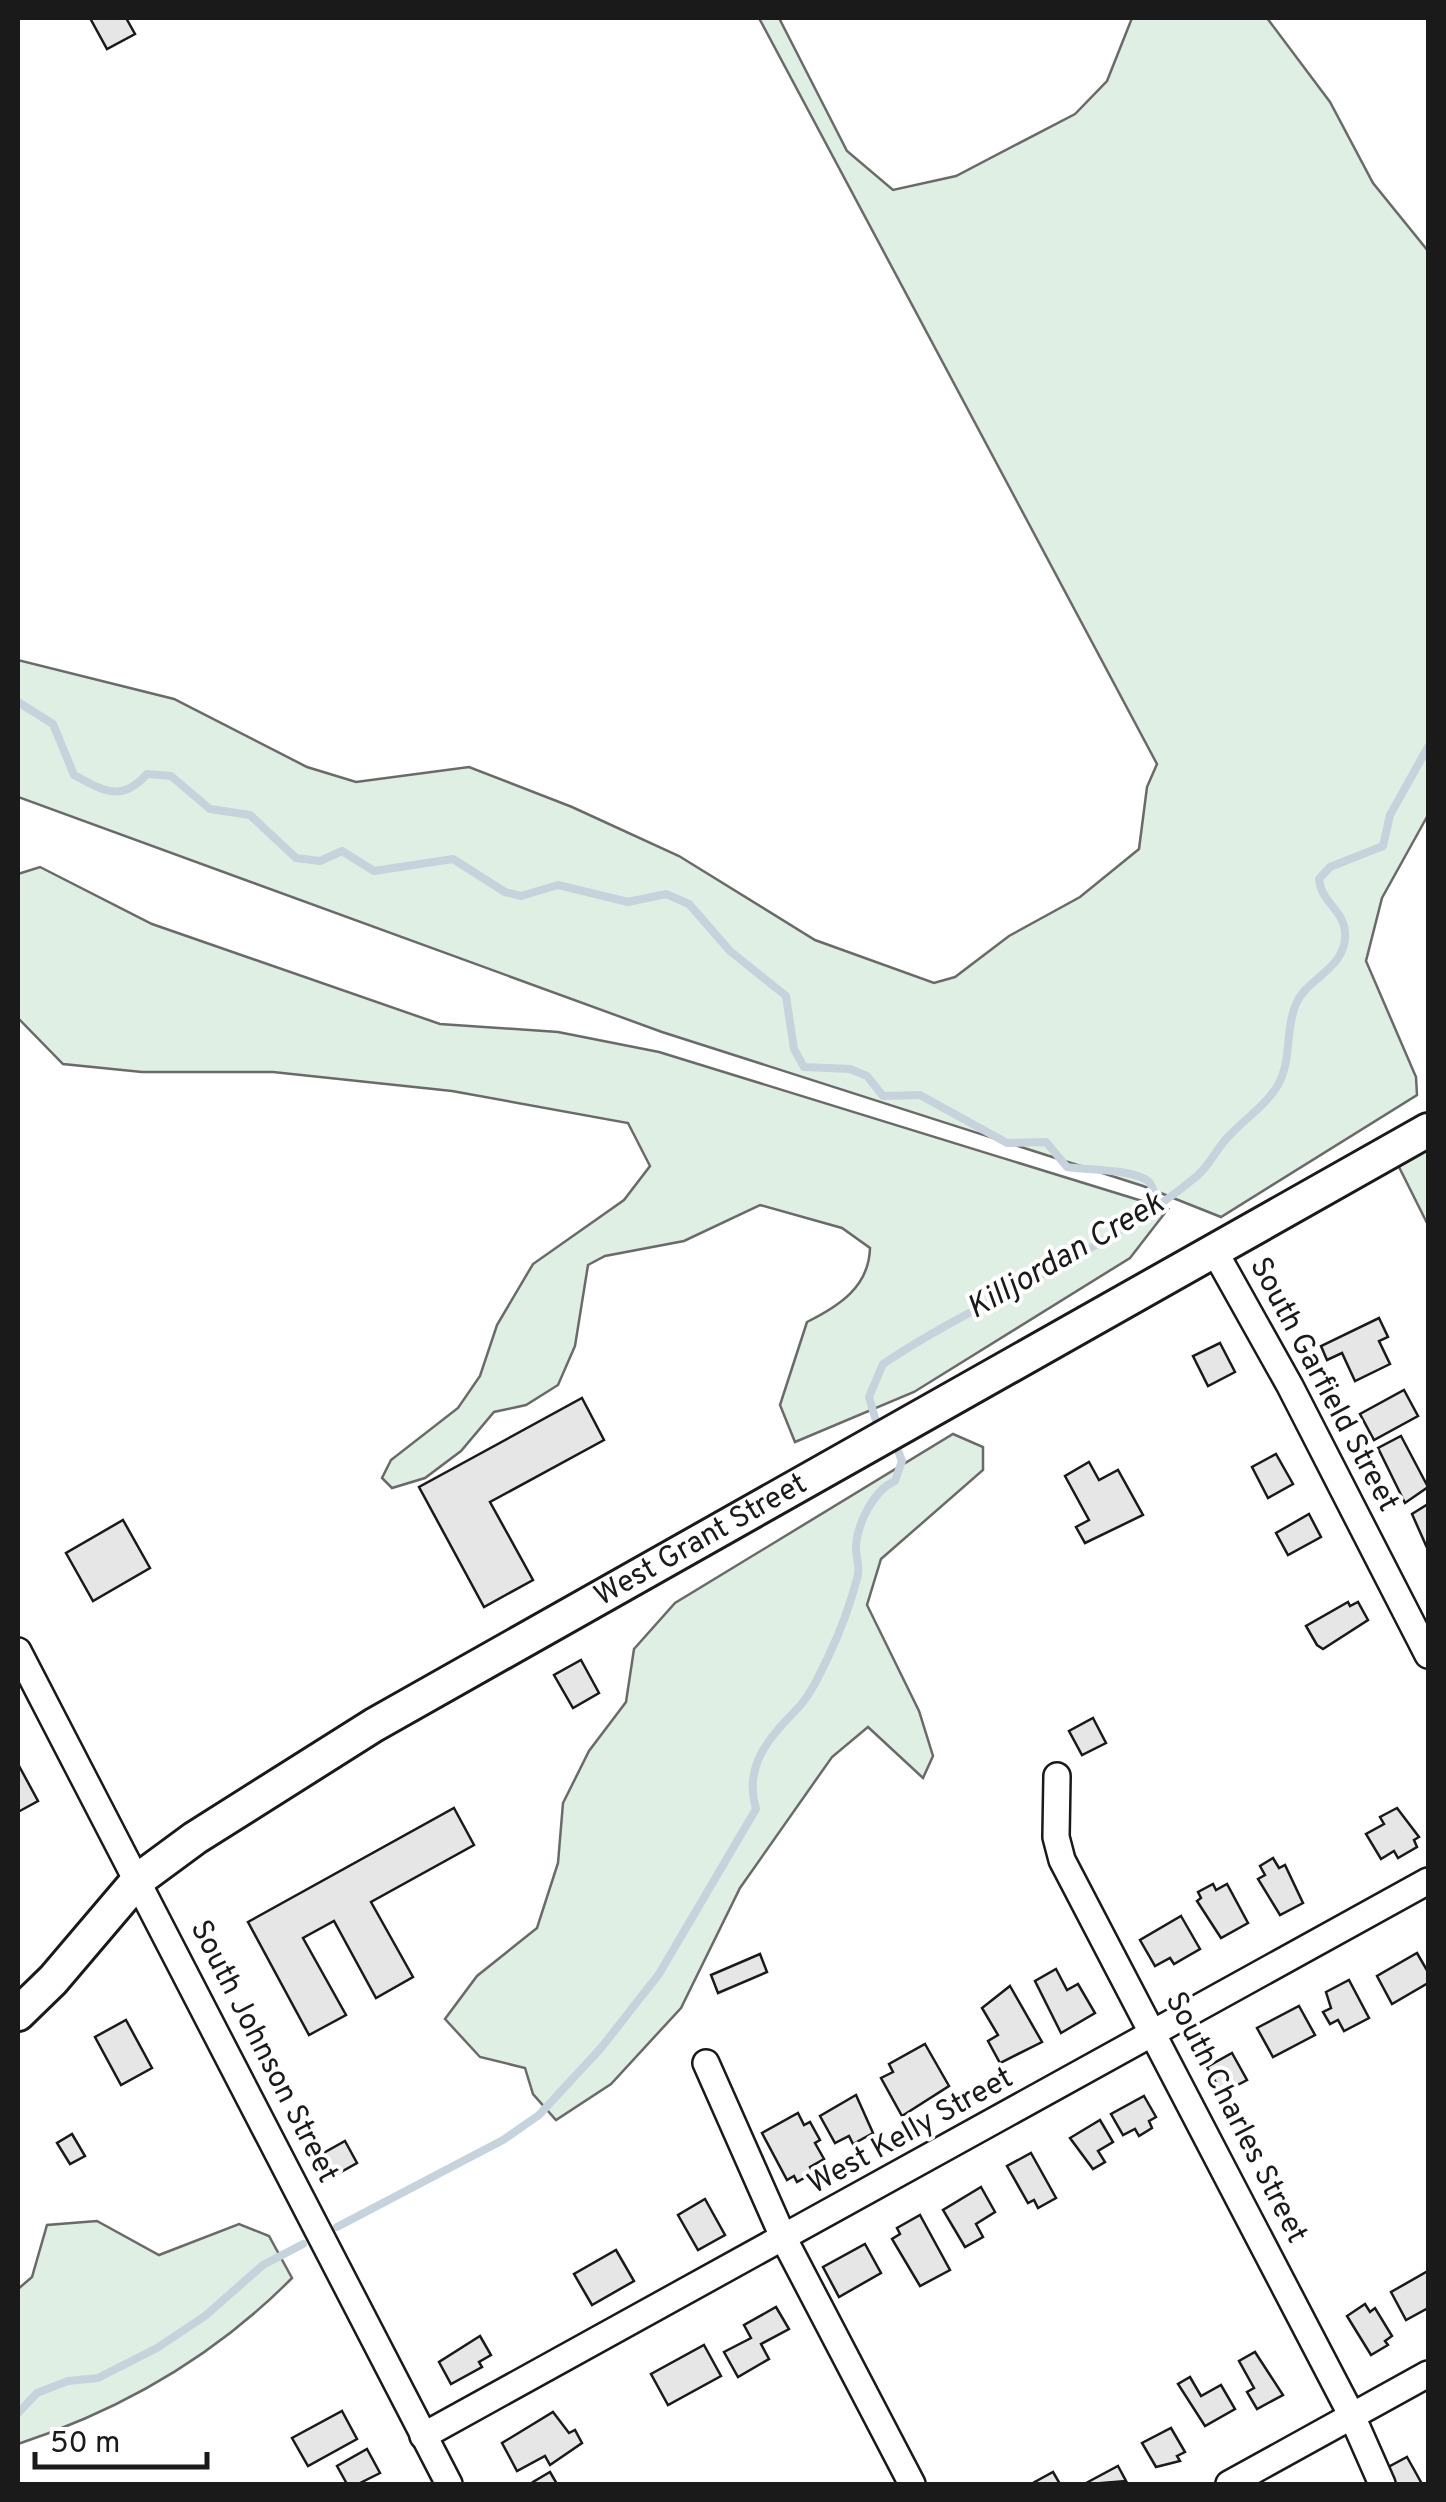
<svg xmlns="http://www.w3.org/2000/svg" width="1446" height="2502" viewBox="0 0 1446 2502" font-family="Overpass,sans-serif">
<rect width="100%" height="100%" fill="#fff"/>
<g fill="#e0efe3" stroke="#6a6a6a" stroke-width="2.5">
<path d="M 759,18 L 779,18 L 847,151 L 893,190 L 956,176 L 1075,114 L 1107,81 L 1132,18 L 1267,18 L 1330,102 L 1373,183 L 1428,251 L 1428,815 L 1382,898 L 1366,961 L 1416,1077 L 1417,1095 L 1221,1217 L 1143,1186 L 662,1032 L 18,797 L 18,660 L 174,699 L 307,767 L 356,782 L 469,767 L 572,807 L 679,856 L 815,940 L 934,983 L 955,977 L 1009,936 L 1080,897 L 1139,849 L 1147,787 L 1157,764 Z"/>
<path d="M 40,867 L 152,924 L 440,1024 L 558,1032 L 659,1052 L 1168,1209 L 1130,1258 L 914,1392 L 795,1442 L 780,1405 L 807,1322 C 839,1306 869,1287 870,1248 L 842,1228 L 760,1205 L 684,1241 L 605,1256 L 588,1265 L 575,1346 L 558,1385 L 526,1405 L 494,1412 L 461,1451 L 425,1478 L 392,1488 L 382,1478 L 391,1460 L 458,1408 L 480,1376 L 497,1325 L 533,1264 L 624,1200 L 650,1166 L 628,1123 L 452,1091 L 273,1072 L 142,1072 L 63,1064 L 18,1018 L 18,874 Z"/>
<path d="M 1428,1130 L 1428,1225 L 1391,1151 Z"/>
<path d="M 953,1434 L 983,1447 L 983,1470 L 881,1559 L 867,1605 L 919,1711 L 933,1756 L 923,1778 L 868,1727 L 832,1757 L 740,1888 L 681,2008 L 611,2084 L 556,2120 L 533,2094 L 525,2068 L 480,2057 L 445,2019 L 477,1976 L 537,1928 L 558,1863 L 563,1803 L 589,1751 L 626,1702 L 634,1649 L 675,1603 Z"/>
<path d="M 97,2221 L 159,2255 L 239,2224 L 269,2236 L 292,2278 C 215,2356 121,2410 18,2444 L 18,2289 L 32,2277 L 47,2225 Z"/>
</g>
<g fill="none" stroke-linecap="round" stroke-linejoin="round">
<g stroke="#c6d2dc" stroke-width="8">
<path d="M 18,702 L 53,724 L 74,775 C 105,792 122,802 147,774 L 171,776 L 210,809 L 250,815 L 296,858 L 320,861 L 342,851 L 374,871 L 453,859 L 505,892 L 521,896 L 558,885 L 628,902 L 666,894 L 689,904 L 730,951 L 786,996 L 794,1049 L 804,1067 L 850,1069 L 867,1076 L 883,1096 L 920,1095 L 1007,1143 L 1046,1142 L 1067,1167 C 1086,1170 1132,1169 1148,1181 C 1154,1186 1155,1197 1158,1204"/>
<path d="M 876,1421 L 869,1397 L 883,1364 C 984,1296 1103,1255 1197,1176 C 1211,1164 1217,1147 1230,1135 C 1245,1119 1266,1105 1278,1085 C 1292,1060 1285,1029 1296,1004 C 1307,977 1348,969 1345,931 C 1343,910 1321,902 1319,879 L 1330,867 L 1383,846 L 1390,815 L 1428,747"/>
<path d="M 337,2227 L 503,2140 L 539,2115 L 601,2048 L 659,1974 L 756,1809 C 743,1765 770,1737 797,1709 C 810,1696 821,1672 829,1655 C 841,1630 851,1602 858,1575 C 860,1564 855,1555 856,1545 C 858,1522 874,1490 895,1481 L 902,1461 L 899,1453"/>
<path d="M 18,2413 L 37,2393 L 68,2381 L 98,2378 L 157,2348 L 205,2316 L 263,2265 L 303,2244"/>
</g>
</g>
<g fill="#e6e6e6" stroke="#1a1a1a" stroke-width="2.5">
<path d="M 90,18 L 126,18 L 135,34 L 107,49 Z"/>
<path d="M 1379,1318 L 1388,1337 L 1379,1341 L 1390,1364 L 1355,1381 L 1342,1353 L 1327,1360 L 1321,1346 Z"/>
<path d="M 1220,1343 L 1235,1372 L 1208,1386 L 1193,1356 Z"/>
<path d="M 1404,1390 L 1418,1416 L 1374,1440 L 1360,1414 Z"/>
<path d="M 582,1398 L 604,1440 L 490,1502 L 533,1580 L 484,1607 L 419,1487 Z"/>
<path d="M 1401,1436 L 1428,1487 L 1405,1503 L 1378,1448 Z"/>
<path d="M 1276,1454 L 1293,1484 L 1268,1498 L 1252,1467 Z"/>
<path d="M 1089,1462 L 1099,1480 L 1118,1470 L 1143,1515 L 1085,1543 L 1076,1527 L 1089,1520 L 1065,1476 Z"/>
<path d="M 1428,1504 L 1428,1550 L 1412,1514 Z"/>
<path d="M 1309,1514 L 1321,1537 L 1288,1555 L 1276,1533 Z"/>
<path d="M 123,1520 L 150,1568 L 93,1601 L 66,1553 Z"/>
<path d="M 1348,1602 L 1350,1606 L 1358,1602 L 1368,1620 L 1323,1649 L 1317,1645 L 1306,1626 Z"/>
<path d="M 581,1660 L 599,1693 L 573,1708 L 554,1675 Z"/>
<path d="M 1093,1718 L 1106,1743 L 1082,1755 L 1069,1731 Z"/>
<path d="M 18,1764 L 38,1801 L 18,1812 Z"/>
<path d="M 454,1808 L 474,1845 L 371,1902 L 413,1977 L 376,1998 L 334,1921 L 303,1938 L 346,2015 L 309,2035 L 248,1922 Z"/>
<path d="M 1397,1808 L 1419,1837 L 1414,1840 L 1417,1847 L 1398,1858 L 1394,1851 L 1381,1859 L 1366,1834 L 1384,1824 L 1380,1817 Z"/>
<path d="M 1273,1858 L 1279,1868 L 1285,1865 L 1303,1903 L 1280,1915 L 1258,1879 L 1265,1875 L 1260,1866 Z"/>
<path d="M 1213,1884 L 1216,1890 L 1227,1884 L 1248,1923 L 1221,1938 L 1197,1901 L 1201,1898 L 1198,1892 Z"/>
<path d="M 1181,1916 L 1200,1949 L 1174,1964 L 1170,1958 L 1155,1966 L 1140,1940 Z"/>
<path d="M 1417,1953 L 1428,1972 L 1428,1983 L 1392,2004 L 1377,1976 Z"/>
<path d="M 760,1954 L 767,1972 L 718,1993 L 711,1975 Z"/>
<path d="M 1056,1969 L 1067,1990 L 1078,1984 L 1095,2013 L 1061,2033 L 1035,1981 Z"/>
<path d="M 1349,1980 L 1369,2018 L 1344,2031 L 1338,2020 L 1330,2024 L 1323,2012 L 1331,2008 L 1326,1992 Z"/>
<path d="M 1010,1986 L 1042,2042 L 1000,2063 L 988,2041 L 998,2035 L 982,2008 Z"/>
<path d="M 1299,2006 L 1315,2035 L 1273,2057 L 1257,2028 Z"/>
<path d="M 126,2020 L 152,2068 L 121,2085 L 95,2037 Z"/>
<path d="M 925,2044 L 949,2086 L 902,2116 L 881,2078 L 893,2072 L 889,2064 Z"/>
<path d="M 1232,2053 L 1247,2080 L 1222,2093 L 1207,2067 Z"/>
<path d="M 856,2095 L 873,2133 L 853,2144 L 849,2136 L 835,2143 L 820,2116 Z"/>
<path d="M 1144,2096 L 1156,2117 L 1149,2121 L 1152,2128 L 1139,2136 L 1135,2129 L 1123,2135 L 1111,2114 Z"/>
<path d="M 798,2113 L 804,2125 L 810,2122 L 820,2140 L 815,2143 L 824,2159 L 810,2167 L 813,2173 L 797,2182 L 794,2176 L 787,2180 L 762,2133 Z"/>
<path d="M 1100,2120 L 1113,2142 L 1098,2151 L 1105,2162 L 1093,2169 L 1070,2138 Z"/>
<path d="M 72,2134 L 85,2156 L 70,2164 L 57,2143 Z"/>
<path d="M 345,2141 L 357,2163 L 332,2177 L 320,2155 Z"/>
<path d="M 1031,2153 L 1056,2198 L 1038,2208 L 1034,2200 L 1028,2203 L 1007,2166 Z"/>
<path d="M 981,2187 L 995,2212 L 976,2224 L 983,2237 L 965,2247 L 943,2210 Z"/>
<path d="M 705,2199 L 725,2235 L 698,2250 L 678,2215 Z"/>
<path d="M 920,2215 L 950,2270 L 920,2286 L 892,2239 L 900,2234 L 897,2228 Z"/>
<path d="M 865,2244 L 881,2273 L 839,2297 L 823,2267 Z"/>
<path d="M 616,2250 L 634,2281 L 592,2305 L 574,2274 Z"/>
<path d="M 1428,2271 L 1428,2308 L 1406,2320 L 1391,2292 Z"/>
<path d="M 1365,2304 L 1370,2312 L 1375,2308 L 1392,2336 L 1385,2341 L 1388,2345 L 1371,2355 L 1347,2316 Z"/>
<path d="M 776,2307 L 789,2329 L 761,2344 L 769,2359 L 738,2377 L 724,2352 L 751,2338 L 744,2325 Z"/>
<path d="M 480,2336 L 491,2355 L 479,2362 L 482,2367 L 451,2384 L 439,2362 Z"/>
<path d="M 704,2345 L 721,2376 L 668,2405 L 651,2374 Z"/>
<path d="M 1255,2352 L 1283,2395 L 1257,2409 L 1247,2392 L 1254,2388 L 1239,2361 Z"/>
<path d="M 1190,2377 L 1201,2396 L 1221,2385 L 1235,2409 L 1205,2426 L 1178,2384 Z"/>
<path d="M 342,2411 L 357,2439 L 308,2466 L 292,2438 Z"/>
<path d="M 553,2412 L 569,2433 L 575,2430 L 582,2443 L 550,2465 L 545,2456 L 517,2471 L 502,2443 Z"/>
<path d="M 1171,2428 L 1185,2452 L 1177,2456 L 1180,2461 L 1156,2467 L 1142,2443 Z"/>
<path d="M 367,2449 L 380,2473 L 358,2484 L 347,2484 L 337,2466 Z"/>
<path d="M 1407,2457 L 1422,2484 L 1386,2484 L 1379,2472 Z"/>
<path d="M 1118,2466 L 1126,2481 L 1090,2484 L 1088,2482 Z"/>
<path d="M 550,2472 L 557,2484 L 534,2484 L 533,2482 Z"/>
<path d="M 1053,2472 L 1060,2484 L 1031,2484 Z"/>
</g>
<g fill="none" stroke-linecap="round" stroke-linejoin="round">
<g stroke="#1a1a1a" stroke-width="30">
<g id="minor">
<path d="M 1215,1252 L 1290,1386 L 1428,1655"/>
<path d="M 18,1651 L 449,2484"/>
<path d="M 1057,1776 L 1056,1837 L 1062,1860 L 1352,2416 L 1382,2484"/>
<path d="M 706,2063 L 784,2239 L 912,2484"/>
<path d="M 423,2436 L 1428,1881"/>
<path d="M 1229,2484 L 1428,2374"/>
</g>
</g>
<g stroke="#1a1a1a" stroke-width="38">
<g id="major">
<path id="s1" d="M 18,2014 L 53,1980 L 138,1880 L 195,1838 L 374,1725 L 1428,1130"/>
</g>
</g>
<use href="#minor" stroke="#fff" stroke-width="25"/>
<use href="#major" stroke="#fff" stroke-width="32"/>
</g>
<g text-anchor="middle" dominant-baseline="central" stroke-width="8" stroke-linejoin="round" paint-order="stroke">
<g font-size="30" fill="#1a1a1a" stroke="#fff">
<text transform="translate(1323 1385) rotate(62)">South Garfield Street</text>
<text stroke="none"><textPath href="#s1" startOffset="838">West Grant Street</textPath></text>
<text transform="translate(263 2052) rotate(63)">South Johnson Street</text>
<text transform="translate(1235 2118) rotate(63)">South Charles Street</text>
<text transform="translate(911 2132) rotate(-29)">West Kelly Street</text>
</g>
<g font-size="32" font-style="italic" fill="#1a1a1a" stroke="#fff">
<text transform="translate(1066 1257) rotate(-30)">Killjordan Creek</text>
</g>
</g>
<rect width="1446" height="2502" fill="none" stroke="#1a1a1a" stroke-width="40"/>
<path d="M35 2452v15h172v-15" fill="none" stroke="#1a1a1a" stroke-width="5"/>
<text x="50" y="2452" font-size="30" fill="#1a1a1a" stroke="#ffffff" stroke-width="8" paint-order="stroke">50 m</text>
</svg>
